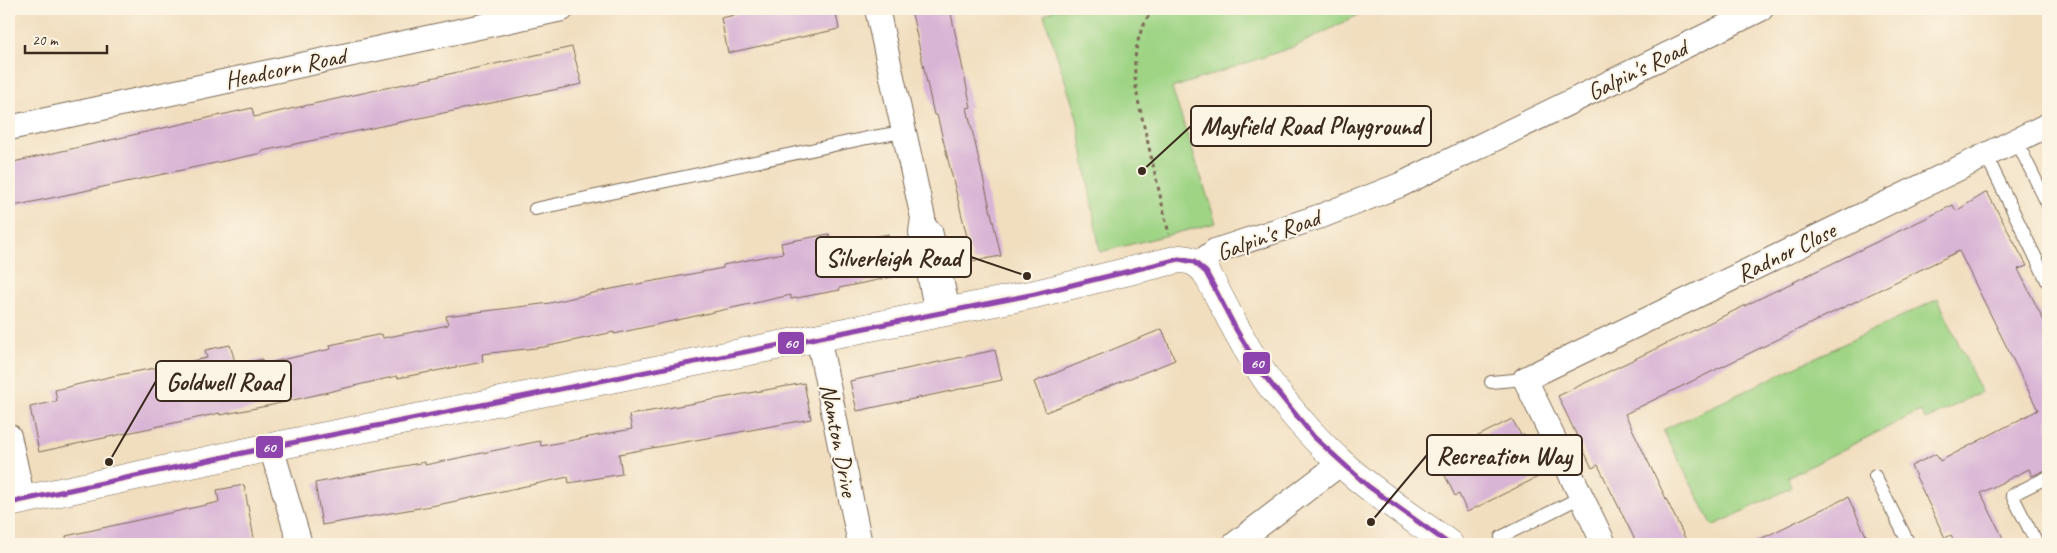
<svg xmlns="http://www.w3.org/2000/svg" width="2057" height="553" viewBox="0 0 2057 553" font-family="Caveat,sans-serif">
<rect width="100%" height="100%" fill="#fcf5e5"/>
<filter id="ink" filterUnits="userSpaceOnUse"><feTurbulence type="fractalNoise" baseFrequency=".02" numOctaves="2"/><feDisplacementMap in="SourceGraphic" scale="10" xChannelSelector="R" yChannelSelector="G"/><feConvolveMatrix kernelMatrix="1 2 1 2 8 2 1 2 1" color-interpolation-filters="sRGB"/></filter>
<filter id="wash" filterUnits="userSpaceOnUse"><feTurbulence type="fractalNoise" baseFrequency=".0096" numOctaves="4" result="noise"/><feDisplacementMap in="SourceGraphic" scale="20" xChannelSelector="R" yChannelSelector="G"/><feGaussianBlur stdDeviation="1.12" result="paint"/><feColorMatrix in="noise" values="0 0 0 0 0 0 0 0 0 0 0 0 0 0 0 0 0 1.4 0 .05"/><feComposite in="paint" operator="in"/></filter>
<g filter="url(#wash)">
<rect width="100%" height="100%" fill="#f1debf"/>
<g fill="#9fd485" stroke="#6d7f52">
<path d="M 1055,9 L 1370,9 L 1296,46 L 1172,88 L 1216,223 L 1100,252 L 1077,118 L 1044,15 Z"/>
<path d="M 1938,299 L 1981,392 L 1926,420 L 1920,411 L 1788,477 L 1791,488 L 1713,526 L 1663,430 Z"/>
</g>
<g id="blocks">
<g fill="#d8b4d5">
<path d="M 762,9 L 835,9 L 839,29 L 728,53 L 721,18 Z"/>
<path d="M 911,9 L 950,9 L 971,107 L 967,108 L 1001,256 L 973,261 L 937,115 L 934,115 Z"/>
<path d="M 572,47 L 582,84 L 262,151 L 262,153 L 9,207 L 9,163 L 252,108 L 254,117 Z"/>
<path d="M 1987,192 L 2027,266 L 2018,269 L 2048,329 L 2048,469 L 2032,476 L 2029,469 L 1981,493 L 2006,544 L 1956,544 L 1951,535 L 1945,538 L 1911,466 L 1936,454 L 1940,461 L 2038,410 L 1959,251 L 1625,414 L 1688,544 L 1637,544 L 1598,465 L 1592,468 L 1558,396 L 1953,205 L 1956,211 Z"/>
<path d="M 829,234 L 831,246 L 888,234 L 897,276 L 839,288 L 840,290 L 791,299 L 791,295 L 614,334 L 614,332 L 544,347 L 482,354 L 483,362 L 398,378 L 397,376 L 272,405 L 220,415 L 220,413 L 39,452 L 30,407 L 57,401 L 55,390 L 113,376 L 207,358 L 205,350 L 230,345 L 236,365 L 262,359 L 263,364 L 331,349 L 330,345 L 382,334 L 383,338 L 448,325 L 446,316 L 550,303 L 606,290 L 723,268 L 723,265 L 783,253 L 781,243 Z"/>
<path d="M 1162,329 L 1175,360 L 1046,412 L 1034,382 Z"/>
<path d="M 995,350 L 1002,380 L 857,411 L 850,381 Z"/>
<path d="M 804,383 L 811,419 L 619,454 L 622,474 L 569,483 L 568,477 L 442,504 L 322,525 L 315,483 L 425,462 L 425,465 L 540,441 L 541,446 L 632,429 L 629,415 Z"/>
<path d="M 1512,419 L 1521,435 L 1524,434 L 1536,457 L 1532,458 L 1540,476 L 1467,512 L 1459,494 L 1455,496 L 1436,457 Z"/>
<path d="M 244,485 L 255,544 L 67,544 L 66,536 L 219,502 L 217,490 Z"/>
<path d="M 1848,497 L 1870,544 L 1750,544 L 1814,513 Z"/>
</g>
</g>
</g>
<g filter="url(#ink)">
<use href="#blocks" fill-opacity="0" stroke="#7b6956" stroke-width="1"/>
<g fill="none" stroke-linecap="round" stroke-linejoin="round">
<g stroke="#7b6956" stroke-width="14">
<g id="service">
<path d="M 2016,140 L 2048,205"/>
<path d="M 1986,155 L 2048,283"/>
<path d="M 535,209 L 867,138 L 903,132"/>
<path d="M 923,218 L 936,230 L 954,310"/>
<path d="M 1491,382 L 1525,379"/>
<path d="M 1875,476 L 1909,544"/>
<path d="M 1501,537 L 1581,497"/>
<path d="M 2037,544 L 2012,495 L 2048,477"/>
</g>
</g>
<g stroke="#7b6956" stroke-width="26">
<g id="minor">
<path d="M 877,9 L 923,218 L 921,232 L 937,313"/>
<path d="M 9,128 L 562,9"/>
<path d="M 1198,264 L 1215,251 L 1324,215 L 1400,185 L 1761,9"/>
<path d="M 818,336 L 860,544"/>
<path d="M 9,436 L 23,500"/>
<path d="M 271,447 L 300,544"/>
<path d="M 1235,544 L 1341,463"/>
<path d="M 1604,544 L 1525,379 L 2048,125"/>
</g>
</g>
<g stroke="#7b6956" stroke-width="29">
<path id="tertiary" d="M 9,503 L 271,447 L 1035,294 L 1179,259 C 1192,259 1198,263 1206,272 C 1227,311 1246,352 1273,388 C 1293,414 1317,442 1342,464 C 1375,494 1413,518 1449,544"/>
</g>
<path stroke="#7b6956" stroke-width="3" stroke-dasharray="4 4" stroke-linecap="butt" d="M 1153,9 C 1133,37 1132,67 1138,100 L 1169,234"/>
<use href="#service" stroke="#fff" stroke-width="12"/>
<use href="#minor" stroke="#fff" stroke-width="24"/>
<use href="#tertiary" stroke="#fff" stroke-width="28"/>
<g stroke="#fcf5e5" stroke-width="9">
<path id="bus-1" d="M 9,503 L 271,447 L 1035,294 L 1179,259 L 1194,262 L 1206,272 L 1237,331 L 1263,374 L 1314,437 L 1368,486 L 1449,544"/>
</g>
<use href="#bus-1" stroke="#8e44ad" stroke-width="5"/>
</g>
</g>
<g text-anchor="middle" dominant-baseline="central" stroke-width="4" stroke-linejoin="round" paint-order="stroke">
<g font-size="24" fill="#3b2a1e" stroke="#fcf5e5">
<text transform="translate(285 68) rotate(-12)">Headcorn Road</text>
<text transform="translate(1637 70) rotate(-26)">Galpin's Road</text>
<text transform="translate(1268 235) rotate(-20)">Galpin's Road</text>
<text transform="translate(1786 252) rotate(-26)">Radnor Close</text>
<text transform="translate(839 440) rotate(79)">Namton Drive</text>
</g>
</g>
<path fill="none" stroke="#3b2a1e" stroke-width="2" d="M1142 171L1191 126M1027 276L971 257M109 462L156 381M1371 522L1427 455"/>
<g fill="#3b2a1e" stroke="#fcf5e5" stroke-width="2">
<circle cx="1142" cy="171" r="5"/>
<circle cx="1027" cy="276" r="5"/>
<circle cx="109" cy="462" r="5"/>
<circle cx="1371" cy="522" r="5"/>
</g>
<g fill="#fcf5e5" stroke="#3b2a1e" stroke-width="2">
<rect x="1191" y="106" width="240" height="40" rx="5"/>
<rect x="816" y="237" width="155" height="40" rx="5"/>
<rect x="156" y="361" width="135" height="40" rx="5"/>
<rect x="1427" y="435" width="155" height="40" rx="5"/>
</g>
<g font-size="25" text-anchor="middle" font-weight="bold" fill="#3b2a1e">
<text x="1311" y="134">Mayfield Road Playground</text>
<text x="893" y="266">Silverleigh Road</text>
<text x="224" y="390">Goldwell Road</text>
<text x="1504" y="464">Recreation Way</text>
</g>
<g stroke="#fcf5e5" stroke-width="2">
<rect x="777" y="331" width="28" height="24" rx="5" fill="#8e44ad"/>
<rect x="1242" y="351" width="29" height="24" rx="5" fill="#8e44ad"/>
<rect x="255" y="435" width="29" height="24" rx="5" fill="#8e44ad"/>
</g>
<g font-size="14" text-anchor="middle" font-weight="bold" fill="#fff">
<text x="791" y="348">60</text>
<text x="1257" y="368">60</text>
<text x="269" y="452">60</text>
</g>
<rect width="2057" height="553" fill="none" stroke="#fcf5e5" stroke-width="30"/>
<path d="M25 45v8h82v-8" fill="none" stroke="#3b2a1e" stroke-width="2.5"/>
<text x="32" y="45" font-size="15" fill="#3b2a1e" stroke="#fcf5e5" stroke-width="4" paint-order="stroke">20 m</text>
</svg>
